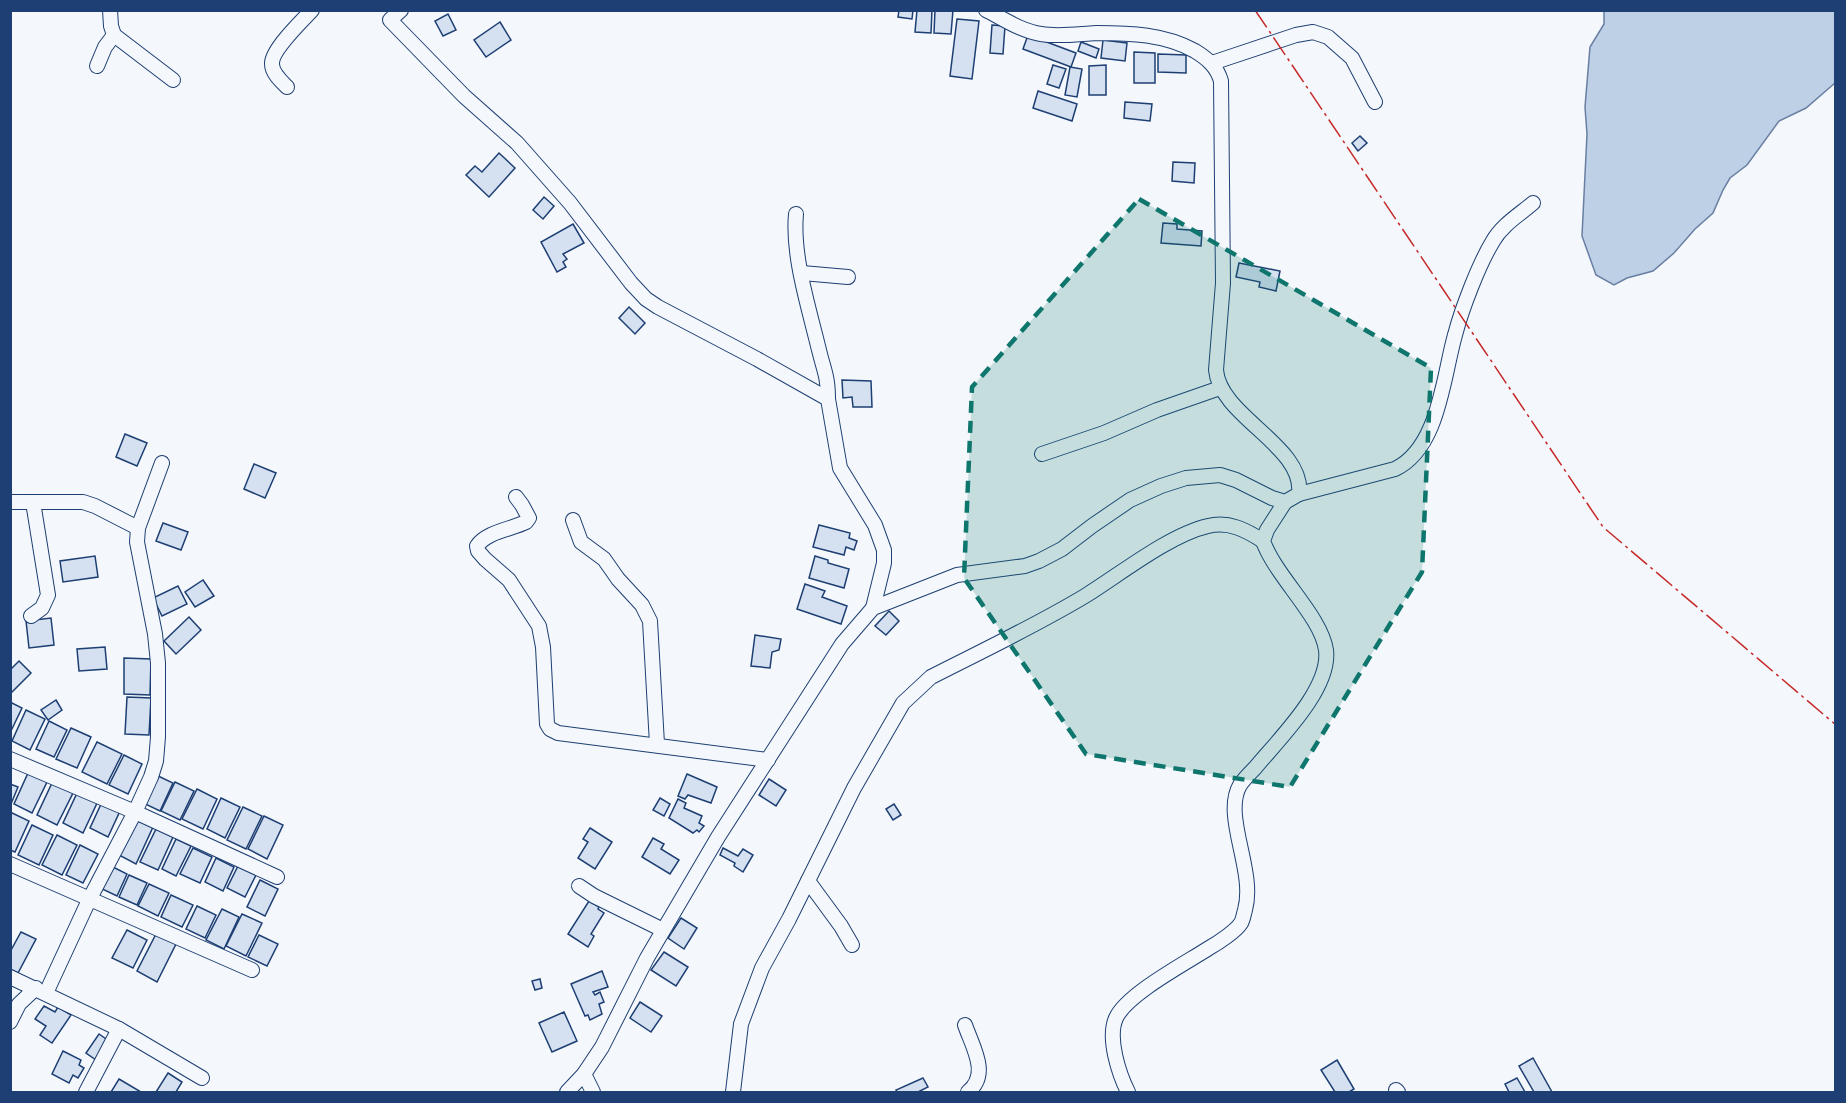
<svg xmlns="http://www.w3.org/2000/svg" width="1846" height="1103" viewBox="0 0 1846 1103" font-family="'DejaVu Sans',sans-serif">
<rect width="100%" height="100%" fill="#f4f7fb"/>
<path fill="#bed0e5" stroke="#687fa3" stroke-width="1.5" d="M 1604,11 L 1836,11 L 1835,83 L 1806,108 L 1779,121 L 1747,165 L 1730,178 L 1723,190 L 1713,213 L 1695,229 L 1674,253 L 1653,271 L 1627,278 L 1614,285 L 1596,275 L 1582,236 L 1587,134 L 1585,107 L 1590,47 L 1604,24 Z"/>
<g fill="#d5e0f0" stroke="#1d3f73" stroke-width="1.5">
<path d="M 899,10 L 913,10 L 912,19 L 898,17 Z"/>
<path d="M 917,10 L 932,10 L 931,33 L 915,32 Z"/>
<path d="M 935,10 L 953,10 L 951,34 L 934,33 Z"/>
<path d="M 448,14 L 456,30 L 443,36 L 435,21 Z"/>
<path d="M 957,19 L 979,21 L 972,79 L 950,76 Z"/>
<path d="M 500,22 L 511,40 L 486,57 L 474,40 Z"/>
<path d="M 992,25 L 1005,26 L 1003,54 L 990,53 Z"/>
<path d="M 1028,35 L 1076,53 L 1071,67 L 1023,49 Z"/>
<path d="M 1103,40 L 1127,43 L 1125,61 L 1101,58 Z"/>
<path d="M 1081,42 L 1099,49 L 1096,58 L 1078,51 Z"/>
<path d="M 1134,52 L 1155,53 L 1155,83 L 1134,83 Z"/>
<path d="M 1158,54 L 1186,55 L 1186,73 L 1158,72 Z"/>
<path d="M 1053,65 L 1066,69 L 1059,88 L 1047,84 Z"/>
<path d="M 1106,65 L 1106,95 L 1089,95 L 1089,66 Z"/>
<path d="M 1070,67 L 1082,69 L 1077,97 L 1065,95 Z"/>
<path d="M 1038,91 L 1077,104 L 1072,121 L 1033,108 Z"/>
<path d="M 1125,102 L 1152,104 L 1150,121 L 1124,118 Z"/>
<path d="M 1360,136 L 1367,143 L 1358,151 L 1352,143 Z"/>
<path d="M 499,153 L 515,168 L 489,197 L 466,175 L 475,166 L 482,172 Z"/>
<path d="M 1173,162 L 1195,163 L 1194,183 L 1172,181 Z"/>
<path d="M 544,197 L 554,206 L 543,219 L 533,210 Z"/>
<path d="M 1163,223 L 1177,224 L 1177,229 L 1202,231 L 1201,246 L 1161,243 Z"/>
<path d="M 573,224 L 584,243 L 563,254 L 567,259 L 563,262 L 566,267 L 557,272 L 541,242 Z"/>
<path d="M 1239,263 L 1280,271 L 1276,291 L 1259,287 L 1260,282 L 1236,277 Z"/>
<path d="M 629,307 L 645,323 L 635,334 L 619,318 Z"/>
<path d="M 842,380 L 871,381 L 872,407 L 853,407 L 852,397 L 843,398 Z"/>
<path d="M 125,434 L 147,443 L 137,466 L 116,457 Z"/>
<path d="M 254,464 L 276,473 L 265,498 L 244,489 Z"/>
<path d="M 163,523 L 188,532 L 181,550 L 156,541 Z"/>
<path d="M 819,525 L 850,533 L 849,538 L 857,541 L 854,550 L 846,547 L 844,555 L 813,547 Z"/>
<path d="M 95,556 L 98,577 L 63,582 L 60,561 Z"/>
<path d="M 815,556 L 828,560 L 828,563 L 849,569 L 844,588 L 809,578 Z"/>
<path d="M 203,580 L 214,596 L 195,607 L 185,592 Z"/>
<path d="M 805,584 L 825,591 L 822,597 L 847,606 L 841,624 L 797,609 Z"/>
<path d="M 178,586 L 187,604 L 162,616 L 153,598 Z"/>
<path d="M 889,611 L 899,621 L 886,635 L 875,626 Z"/>
<path d="M 189,617 L 201,630 L 176,654 L 164,641 Z"/>
<path d="M 51,618 L 54,645 L 29,648 L 26,621 Z"/>
<path d="M 755,635 L 781,639 L 779,650 L 772,652 L 770,668 L 751,666 Z"/>
<path d="M 105,647 L 107,669 L 79,671 L 77,649 Z"/>
<path d="M 124,658 L 151,659 L 150,695 L 124,694 Z"/>
<path d="M 19,661 L 31,673 L 11,693 L 10,670 Z"/>
<path d="M 127,697 L 151,698 L 149,735 L 125,734 Z"/>
<path d="M 56,700 L 62,710 L 48,720 L 41,710 Z"/>
<path d="M 10,702 L 22,708 L 10,733 Z"/>
<path d="M 26,710 L 45,719 L 30,750 L 12,741 Z"/>
<path d="M 49,721 L 67,730 L 54,757 L 36,749 Z"/>
<path d="M 71,728 L 91,737 L 77,768 L 56,759 Z"/>
<path d="M 97,742 L 122,754 L 107,784 L 82,772 Z"/>
<path d="M 124,755 L 142,764 L 128,794 L 109,785 Z"/>
<path d="M 28,773 L 47,782 L 32,813 L 14,804 Z"/>
<path d="M 154,774 L 173,783 L 160,811 L 141,802 Z"/>
<path d="M 687,774 L 717,787 L 711,803 L 688,795 L 685,799 L 678,796 Z"/>
<path d="M 769,779 L 786,790 L 776,806 L 759,795 Z"/>
<path d="M 175,782 L 194,791 L 180,820 L 161,811 Z"/>
<path d="M 52,783 L 73,793 L 57,825 L 37,815 Z"/>
<path d="M 10,784 L 18,787 L 11,804 L 10,804 Z"/>
<path d="M 197,789 L 217,799 L 203,829 L 182,819 Z"/>
<path d="M 78,791 L 98,801 L 83,833 L 63,823 Z"/>
<path d="M 221,798 L 240,807 L 225,838 L 207,829 Z"/>
<path d="M 660,798 L 670,804 L 664,816 L 653,810 Z"/>
<path d="M 678,799 L 686,803 L 684,808 L 702,816 L 699,823 L 704,826 L 699,832 L 697,830 L 693,833 L 669,818 Z"/>
<path d="M 102,802 L 120,811 L 108,837 L 90,828 Z"/>
<path d="M 894,804 L 901,815 L 893,820 L 886,809 Z"/>
<path d="M 243,807 L 262,816 L 246,849 L 227,840 Z"/>
<path d="M 10,812 L 29,821 L 15,852 L 10,850 Z"/>
<path d="M 264,816 L 283,825 L 267,859 L 248,849 Z"/>
<path d="M 134,818 L 153,827 L 136,864 L 117,854 Z"/>
<path d="M 32,825 L 53,835 L 39,865 L 18,855 Z"/>
<path d="M 590,828 L 612,842 L 595,869 L 578,858 L 588,842 L 583,839 Z"/>
<path d="M 156,829 L 173,837 L 158,870 L 140,862 Z"/>
<path d="M 57,835 L 77,845 L 62,875 L 42,865 Z"/>
<path d="M 653,838 L 664,844 L 661,849 L 679,860 L 670,874 L 642,857 Z"/>
<path d="M 176,839 L 191,846 L 176,876 L 162,869 Z"/>
<path d="M 80,845 L 98,854 L 83,883 L 66,875 Z"/>
<path d="M 193,848 L 212,857 L 200,883 L 180,874 Z"/>
<path d="M 723,848 L 738,856 L 743,849 L 753,855 L 743,872 L 734,866 L 735,863 L 720,855 Z"/>
<path d="M 216,858 L 234,867 L 223,891 L 205,882 Z"/>
<path d="M 109,865 L 127,874 L 117,896 L 98,887 Z"/>
<path d="M 238,866 L 256,875 L 245,897 L 227,888 Z"/>
<path d="M 129,875 L 147,883 L 137,905 L 119,897 Z"/>
<path d="M 260,880 L 278,889 L 265,916 L 247,907 Z"/>
<path d="M 149,884 L 169,893 L 158,916 L 138,906 Z"/>
<path d="M 171,895 L 193,905 L 182,927 L 161,917 Z"/>
<path d="M 589,901 L 599,907 L 598,909 L 604,913 L 591,934 L 594,936 L 588,947 L 568,934 Z"/>
<path d="M 197,906 L 216,915 L 205,938 L 186,929 Z"/>
<path d="M 222,909 L 239,917 L 224,949 L 206,940 Z"/>
<path d="M 242,914 L 262,923 L 246,956 L 226,946 Z"/>
<path d="M 681,918 L 697,928 L 684,949 L 668,938 Z"/>
<path d="M 127,930 L 147,940 L 133,968 L 112,958 Z"/>
<path d="M 21,932 L 36,939 L 18,973 L 10,969 L 10,952 Z"/>
<path d="M 156,934 L 176,944 L 157,982 L 137,971 Z"/>
<path d="M 259,935 L 278,944 L 267,966 L 248,957 Z"/>
<path d="M 664,952 L 688,967 L 676,986 L 651,970 Z"/>
<path d="M 602,971 L 608,987 L 593,992 L 595,995 L 600,992 L 604,1002 L 599,1004 L 602,1014 L 590,1020 L 588,1015 L 585,1016 L 571,984 Z"/>
<path d="M 540,979 L 542,988 L 535,990 L 532,981 Z"/>
<path d="M 640,1002 L 662,1016 L 651,1032 L 630,1018 Z"/>
<path d="M 44,1006 L 55,1012 L 58,1007 L 71,1015 L 52,1043 L 40,1035 L 46,1026 L 35,1019 Z"/>
<path d="M 564,1012 L 577,1041 L 552,1052 L 539,1023 Z"/>
<path d="M 99,1034 L 109,1041 L 96,1060 L 86,1053 Z"/>
<path d="M 63,1051 L 81,1060 L 79,1065 L 84,1068 L 78,1078 L 73,1075 L 69,1083 L 52,1074 Z"/>
<path d="M 1533,1058 L 1552,1092 L 1534,1092 L 1519,1066 Z"/>
<path d="M 1337,1060 L 1354,1089 L 1349,1092 L 1335,1092 L 1321,1070 Z"/>
<path d="M 168,1073 L 182,1082 L 176,1092 L 156,1092 Z"/>
<path d="M 923,1078 L 928,1087 L 918,1092 L 897,1092 L 896,1090 Z"/>
<path d="M 1517,1078 L 1525,1092 L 1509,1092 L 1505,1084 Z"/>
<path d="M 119,1079 L 141,1092 L 111,1092 Z"/>
</g>
<g fill="none" stroke-linecap="round" stroke-linejoin="round">
<g stroke="#1d3f73" stroke-width="16">
<g id="street">
<path d="M 110,10 L 111,26 L 114,35 L 173,80"/>
<path d="M 401,10 L 390,20 L 464,96 L 517,143 L 570,203 L 631,283 L 646,299 L 658,307 L 757,359 L 828,399 L 840,468 L 875,525 L 884,550 L 884,563 L 873,608"/>
<path d="M 1212,63 L 1296,35 L 1313,32 L 1328,37 L 1352,58 L 1375,102"/>
<path d="M 97,66 L 105,47 L 114,35"/>
<path d="M 287,87 C 281,81 272,73 272,64 C 271,50 302,21 312,10"/>
<path d="M 796,214 C 792,256 809,308 819,350 C 824,371 828,376 828,399"/>
<path d="M 802,273 L 848,277"/>
<path d="M 1042,454 L 1104,433 L 1157,410 L 1220,388"/>
<path d="M 1299,494 L 1395,469 C 1439,448 1443,377 1455,335 C 1462,308 1479,264 1493,241 C 1502,225 1519,215 1533,203"/>
<path d="M 516,497 L 522,505 L 529,518 L 526,522 C 512,529 486,532 477,546 L 478,551 L 485,559 L 509,580 L 539,626 L 543,647 L 547,724 L 550,729 L 558,733 L 768,760"/>
<path d="M 10,502 L 83,502 L 95,506 L 138,528"/>
<path d="M 573,520 L 581,542 L 604,559 L 618,579 L 642,605 L 650,621 L 657,744"/>
<path d="M 31,616 L 42,608 L 48,595 L 33,502"/>
<path d="M 10,759 L 135,812 L 277,877"/>
<path d="M 10,864 L 252,970"/>
<path d="M 808,881 L 841,926 L 852,945"/>
<path d="M 579,886 L 594,896 L 663,930"/>
<path d="M 10,977 L 119,1029 L 202,1078"/>
<path d="M 46,993 L 89,900 L 135,812 L 151,777 L 156,761 L 158,737 L 158,663 L 155,634 L 137,542 L 138,528 L 162,463"/>
<path d="M 10,1022 L 19,1004 L 36,988"/>
<path d="M 965,1025 C 973,1048 990,1074 968,1092"/>
<path d="M 584,1074 L 593,1092"/>
<path d="M 1396,1090 L 1398,1092"/>
<path d="M 86,1092 L 119,1029"/>
<path d="M 567,1092 L 584,1074 L 602,1047 L 647,958 L 718,837 L 842,644 L 873,608 L 957,575 L 1025,566 L 1039,561 L 1062,549 L 1092,526 L 1130,500 L 1161,486 L 1186,478 L 1220,475 L 1236,480 L 1272,498 L 1285,502 L 1299,494 C 1305,446 1220,417 1216,370 L 1223,283 L 1221,81 C 1217,67 1208,59 1195,51 C 1165,34 1130,33 1096,33 C 1078,34 1059,37 1041,34 C 1021,31 1004,19 986,10"/>
<path d="M 733,1092 L 741,1024 L 762,968 L 789,919 L 854,788 L 903,703 L 931,677 C 982,651 1035,626 1085,596 C 1119,575 1169,535 1208,526 C 1229,521 1246,530 1263,541"/>
<path d="M 1128,1092 C 1119,1074 1107,1038 1116,1018 C 1127,994 1186,963 1209,948 C 1218,943 1236,931 1241,923 C 1243,920 1244,913 1245,910 C 1256,871 1222,816 1240,785 C 1244,779 1250,773 1255,768 C 1278,740 1331,689 1326,650 C 1321,616 1276,577 1263,541 L 1267,530 L 1285,502"/>
</g>
</g>
<use href="#street" stroke="#f4f7fb" stroke-width="14"/>
<path stroke="#c62828" stroke-width="1.5" stroke-dasharray="21 4.5 3 4.5" stroke-linecap="butt" d="M 1255,10 L 1603,527 L 1836,725"/>
</g>
<path fill="#0f766e" fill-opacity="0.2" stroke="#0f766e" stroke-width="4.5" stroke-dasharray="12 8" stroke-linejoin="round" d="M 1139,199 L 1431,368 L 1422,572 L 1290,787 L 1086,754 L 964,578 L 972,387 Z"/>
<rect width="1846" height="1103" fill="none" stroke="#1d3f73" stroke-width="24"/>
</svg>
